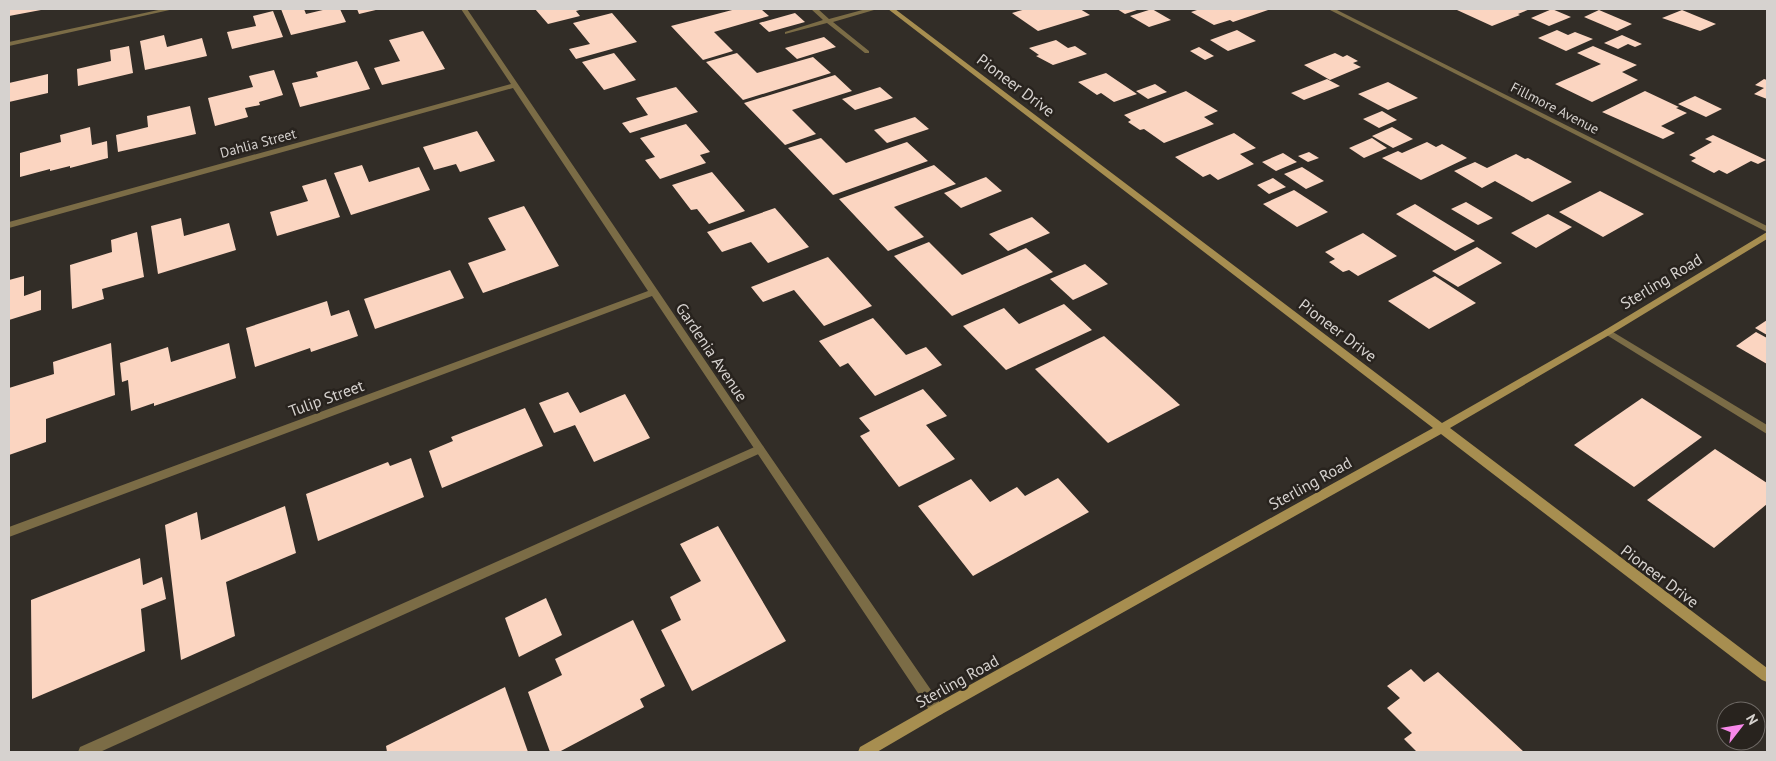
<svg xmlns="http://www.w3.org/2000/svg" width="1776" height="761" viewBox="0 0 1776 761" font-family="'PT Sans',sans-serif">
<rect width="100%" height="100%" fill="#322d27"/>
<g fill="#fbd5c1">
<path d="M 9,9 L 41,9 L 41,10 L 9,16 Z"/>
<path d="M 281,9 L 304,9 L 306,14 L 327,9 L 340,9 L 346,22 L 291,35 Z"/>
<path d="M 357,9 L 380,9 L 359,14 Z"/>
<path d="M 535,9 L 583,9 L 576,11 L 580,16 L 548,24 Z"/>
<path d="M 736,9 L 761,9 L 769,16 L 714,32 L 733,51 L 703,60 L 671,26 Z"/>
<path d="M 1026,9 L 1080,9 L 1090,15 L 1038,31 L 1012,13 Z"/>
<path d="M 1117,9 L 1140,9 L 1125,14 Z"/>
<path d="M 1152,9 L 1171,20 L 1149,27 L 1130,16 Z"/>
<path d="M 1200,9 L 1271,9 L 1233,22 L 1230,20 L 1214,25 L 1191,12 Z"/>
<path d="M 1461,9 L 1530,9 L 1518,14 L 1520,15 L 1492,26 L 1457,10 Z"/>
<path d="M 1552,9 L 1571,17 L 1549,26 L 1531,18 Z"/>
<path d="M 1599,10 L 1632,24 L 1617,31 L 1584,17 Z"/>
<path d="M 1682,10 L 1716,24 L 1700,31 L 1662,18 Z"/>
<path d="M 273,11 L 283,37 L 232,49 L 227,32 L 256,26 L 253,16 Z"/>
<path d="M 612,13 L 637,42 L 576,59 L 569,49 L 590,44 L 573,23 Z"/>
<path d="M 795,13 L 805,22 L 769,32 L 759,23 Z"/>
<path d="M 1237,30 L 1256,41 L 1228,51 L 1210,40 Z"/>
<path d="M 1557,30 L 1568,35 L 1575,32 L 1593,39 L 1566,51 L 1538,38 Z"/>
<path d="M 423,31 L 445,69 L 382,85 L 374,68 L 400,61 L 389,40 Z"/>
<path d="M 164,35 L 167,47 L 202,38 L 207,56 L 145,70 L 140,41 Z"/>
<path d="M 1622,35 L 1642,44 L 1635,47 L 1628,44 L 1618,49 L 1604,43 Z"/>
<path d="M 824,37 L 836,47 L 797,59 L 785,48 Z"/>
<path d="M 1056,40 L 1068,48 L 1075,46 L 1087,54 L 1053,65 L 1036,56 L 1039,55 L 1029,48 Z"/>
<path d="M 129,46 L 133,73 L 78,86 L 77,69 L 111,61 L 110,50 Z"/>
<path d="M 1593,46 L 1637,65 L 1622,72 L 1638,80 L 1592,102 L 1555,84 L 1601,64 L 1577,53 Z"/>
<path d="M 1199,47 L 1214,56 L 1205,60 L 1190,51 Z"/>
<path d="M 614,53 L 636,80 L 604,90 L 582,62 Z"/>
<path d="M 737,53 L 757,73 L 813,57 L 831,73 L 743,100 L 706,62 Z"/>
<path d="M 1335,53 L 1343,57 L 1347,55 L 1358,61 L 1353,63 L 1361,67 L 1330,80 L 1304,65 Z"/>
<path d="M 357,61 L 370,89 L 300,107 L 292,83 L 318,77 L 316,72 Z"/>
<path d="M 274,70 L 283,95 L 259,102 L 260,105 L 245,108 L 248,117 L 215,126 L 208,98 L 253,87 L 249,76 Z"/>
<path d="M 1106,73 L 1137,94 L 1114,102 L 1101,93 L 1097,95 L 1078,82 Z"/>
<path d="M 48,74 L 48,93 L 9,102 L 9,83 Z"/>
<path d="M 835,75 L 852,91 L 792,110 L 816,134 L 785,145 L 744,103 Z"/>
<path d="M 1327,79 L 1340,86 L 1304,100 L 1291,93 Z"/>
<path d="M 1764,79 L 1767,80 L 1767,99 L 1754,94 L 1764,88 L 1755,85 Z"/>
<path d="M 1388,82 L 1418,98 L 1388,110 L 1358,94 Z"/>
<path d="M 1155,84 L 1167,92 L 1148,99 L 1136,91 Z"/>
<path d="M 676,87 L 698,112 L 630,133 L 622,123 L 648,115 L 636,98 Z"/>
<path d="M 880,87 L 893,98 L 855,110 L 842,99 Z"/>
<path d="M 1186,91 L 1218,111 L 1204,117 L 1214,124 L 1164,143 L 1144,129 L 1140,130 L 1128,122 L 1131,120 L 1124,115 Z"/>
<path d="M 1645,91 L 1679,107 L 1676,108 L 1687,113 L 1661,126 L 1675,133 L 1663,139 L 1602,112 Z"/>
<path d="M 1695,96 L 1722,109 L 1706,117 L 1678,104 Z"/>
<path d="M 190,106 L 196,134 L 118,152 L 116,135 L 148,127 L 147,116 Z"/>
<path d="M 1382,111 L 1397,120 L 1379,128 L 1363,119 Z"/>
<path d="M 915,117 L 929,129 L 887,143 L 874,130 Z"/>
<path d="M 686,124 L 710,152 L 700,155 L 706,163 L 660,179 L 645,160 L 655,157 L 640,138 Z"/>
<path d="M 90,127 L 92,145 L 107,141 L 108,158 L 70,168 L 70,166 L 50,171 L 50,169 L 20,177 L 20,153 L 61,142 L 60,135 Z"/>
<path d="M 1392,127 L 1413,139 L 1393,148 L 1372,136 Z"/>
<path d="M 477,131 L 495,161 L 460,172 L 456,164 L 434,170 L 423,147 Z"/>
<path d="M 1234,133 L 1256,148 L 1240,154 L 1254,164 L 1218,180 L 1210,174 L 1203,177 L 1175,157 Z"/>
<path d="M 1713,135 L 1766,160 L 1758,164 L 1751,161 L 1727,174 L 1719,170 L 1714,173 L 1691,161 L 1696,158 L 1689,155 L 1712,142 L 1705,139 Z"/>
<path d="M 821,138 L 846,163 L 907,142 L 928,161 L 833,195 L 788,148 Z"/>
<path d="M 1372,138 L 1387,148 L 1364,158 L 1349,148 Z"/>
<path d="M 1427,142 L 1436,147 L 1442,144 L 1467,158 L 1421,180 L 1382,158 L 1398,151 L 1402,153 Z"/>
<path d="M 1309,152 L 1319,158 L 1308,162 L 1298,156 Z"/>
<path d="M 1283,153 L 1297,162 L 1276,171 L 1262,162 Z"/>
<path d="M 1516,154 L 1525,159 L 1528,158 L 1572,182 L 1532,202 L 1495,181 L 1482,188 L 1454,171 L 1475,162 L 1487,168 Z"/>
<path d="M 362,165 L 369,182 L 419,167 L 430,190 L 351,215 L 334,173 Z"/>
<path d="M 934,165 L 956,184 L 894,207 L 924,237 L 888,251 L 839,199 Z"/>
<path d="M 1302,167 L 1324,181 L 1306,189 L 1284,174 Z"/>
<path d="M 712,172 L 745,211 L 709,224 L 697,209 L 691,210 L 672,185 Z"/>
<path d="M 986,177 L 1002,191 L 961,208 L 944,193 Z"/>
<path d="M 1273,178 L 1286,187 L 1269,194 L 1257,185 Z"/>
<path d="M 326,179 L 340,217 L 277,236 L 270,212 L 308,201 L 302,186 Z"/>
<path d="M 1294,190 L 1328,212 L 1297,227 L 1263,204 Z"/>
<path d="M 1600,191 L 1644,214 L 1603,237 L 1559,212 Z"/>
<path d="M 1466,202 L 1493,218 L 1478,225 L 1451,209 Z"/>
<path d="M 1415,204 L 1475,241 L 1455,251 L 1396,214 Z"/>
<path d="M 524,206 L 559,266 L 483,293 L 468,263 L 506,250 L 488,218 Z"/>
<path d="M 775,208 L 809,247 L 768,263 L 751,242 L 722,252 L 707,232 Z"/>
<path d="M 1548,214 L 1572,227 L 1536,248 L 1511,233 Z"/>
<path d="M 1032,217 L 1050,233 L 1008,251 L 989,234 Z"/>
<path d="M 181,218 L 184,236 L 229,223 L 236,250 L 158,274 L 151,226 Z"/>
<path d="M 137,232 L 144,277 L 102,289 L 104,299 L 72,309 L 70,265 L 112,252 L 111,240 Z"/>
<path d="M 1363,233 L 1397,256 L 1358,276 L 1349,270 L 1343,272 L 1329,262 L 1335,259 L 1325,252 Z"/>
<path d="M 929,242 L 962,275 L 1026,248 L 1053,272 L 952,316 L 894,256 Z"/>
<path d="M 1477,247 L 1502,263 L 1458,287 L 1432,271 Z"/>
<path d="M 828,257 L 872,306 L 824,326 L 794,290 L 763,302 L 751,287 Z"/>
<path d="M 1085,264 L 1108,284 L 1073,300 L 1050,279 Z"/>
<path d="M 450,270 L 464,298 L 375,329 L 364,299 Z"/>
<path d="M 24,276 L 24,296 L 41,290 L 41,310 L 9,320 L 9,280 Z"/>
<path d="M 1435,276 L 1476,303 L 1429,329 L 1388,301 Z"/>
<path d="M 327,301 L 331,316 L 349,310 L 358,336 L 311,352 L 310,348 L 255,367 L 246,328 Z"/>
<path d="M 1064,304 L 1092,330 L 1006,370 L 963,326 L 1004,308 L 1019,324 Z"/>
<path d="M 873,318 L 906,355 L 926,347 L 942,365 L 875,396 L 848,363 L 840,367 L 819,341 Z"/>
<path d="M 1767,320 L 1767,335 L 1755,328 Z"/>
<path d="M 1756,332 L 1767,338 L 1767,364 L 1736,346 Z"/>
<path d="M 1104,336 L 1180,405 L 1108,443 L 1035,369 Z"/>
<path d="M 111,343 L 115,395 L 46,419 L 46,442 L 9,455 L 9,388 L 54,374 L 53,362 Z"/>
<path d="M 229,343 L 236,378 L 154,406 L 154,403 L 131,411 L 128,380 L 122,382 L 120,363 L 168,347 L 171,362 Z"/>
<path d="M 923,389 L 947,416 L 926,425 L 955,459 L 899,487 L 860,436 L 870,431 L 859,418 Z"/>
<path d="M 568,392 L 580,413 L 625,394 L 650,438 L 594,462 L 575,425 L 554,433 L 539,403 Z"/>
<path d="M 1642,398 L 1702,437 L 1634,487 L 1574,445 Z"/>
<path d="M 525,408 L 543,446 L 442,488 L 429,451 L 453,441 L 451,437 Z"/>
<path d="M 1715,449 L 1767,483 L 1767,504 L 1714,548 L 1647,500 Z"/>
<path d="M 411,458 L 424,497 L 318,541 L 306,494 L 388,462 L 390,466 Z"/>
<path d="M 1058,478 L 1089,512 L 973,576 L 918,506 L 971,479 L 990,502 L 1017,487 L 1025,496 Z"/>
<path d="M 285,506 L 296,553 L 226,582 L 235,636 L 181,660 L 165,525 L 197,512 L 201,540 Z"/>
<path d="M 718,526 L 786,641 L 692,691 L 661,630 L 681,620 L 670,597 L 701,581 L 680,544 Z"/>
<path d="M 140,558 L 143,585 L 162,577 L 166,599 L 141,609 L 145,651 L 32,699 L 31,600 Z"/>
<path d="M 546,598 L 562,635 L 519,657 L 505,618 Z"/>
<path d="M 633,620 L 665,686 L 640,699 L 644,707 L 559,752 L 550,752 L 528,692 L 562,675 L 555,659 Z"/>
<path d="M 1411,669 L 1424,682 L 1438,672 L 1524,752 L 1417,752 L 1404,739 L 1412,733 L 1387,708 L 1400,698 L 1387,686 Z"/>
<path d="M 505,687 L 528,752 L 387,752 L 386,746 Z"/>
</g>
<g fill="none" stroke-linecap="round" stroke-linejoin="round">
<g fill="#7b6c46" fill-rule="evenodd">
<path d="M 811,9 L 818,9 L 829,19 L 866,9 L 875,9 L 874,10 L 833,22 L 869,51 L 869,53 L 865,53 L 827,23 L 785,34 L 785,32 L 823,20 Z"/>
<path d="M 1608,329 L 1767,425 L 1767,434 L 1605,334 L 1603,332 L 1605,330 Z"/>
<path d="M 759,445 L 763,446 L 764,449 L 763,452 L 100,752 L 78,752 L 80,747 Z"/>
</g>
<g fill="#7b6c46" fill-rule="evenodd">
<path d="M 163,9 L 174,9 L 9,46 L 9,42 Z"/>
<path d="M 461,9 L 467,9 L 763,446 L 942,706 L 944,710 L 942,714 L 937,716 L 932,714 L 652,296 L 9,537 L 9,527 L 648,291 L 513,88 L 9,228 L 9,222 L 511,84 Z"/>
<path d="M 1328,9 L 1335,9 L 1767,226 L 1767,232 Z"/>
</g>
<path fill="#a78e50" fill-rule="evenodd" d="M 888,9 L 895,9 L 1442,423 L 1605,330 L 1767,232 L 1767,239 L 1611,334 L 1450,428 L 1767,668 L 1767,682 L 1762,680 L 1441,434 L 942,714 L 877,752 L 858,752 L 860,747 L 932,706 L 1433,428 Z"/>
</g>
<g text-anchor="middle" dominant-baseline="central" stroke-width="5" stroke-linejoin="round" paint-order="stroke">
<g font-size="14" fill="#d6d2cf" stroke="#28231e">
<text transform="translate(1555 108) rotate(27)">Fillmore Avenue</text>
<text transform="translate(258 143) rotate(-15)">Dahlia Street</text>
</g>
<g font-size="16" fill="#d6d2cf" stroke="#28231e">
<text transform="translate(1016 85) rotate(37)">Pioneer Drive</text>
<text transform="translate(1661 281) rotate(-31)">Sterling Road</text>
<text transform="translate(1338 330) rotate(37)">Pioneer Drive</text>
<text transform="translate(712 352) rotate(56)">Gardenia Avenue</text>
<text transform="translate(326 398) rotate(-20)">Tulip Street</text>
<text transform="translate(1310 483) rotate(-29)">Sterling Road</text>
<text transform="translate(1660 576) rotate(37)">Pioneer Drive</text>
<text transform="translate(957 681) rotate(-29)">Sterling Road</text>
</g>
</g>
<rect width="1776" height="761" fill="none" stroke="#d6d2cf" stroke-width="20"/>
<g transform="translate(1741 726) rotate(59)"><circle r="24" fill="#28231e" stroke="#6e6965"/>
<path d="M0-4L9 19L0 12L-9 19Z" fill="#f888ea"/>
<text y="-8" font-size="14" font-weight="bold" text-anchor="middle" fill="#d6d2cf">N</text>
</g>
</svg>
